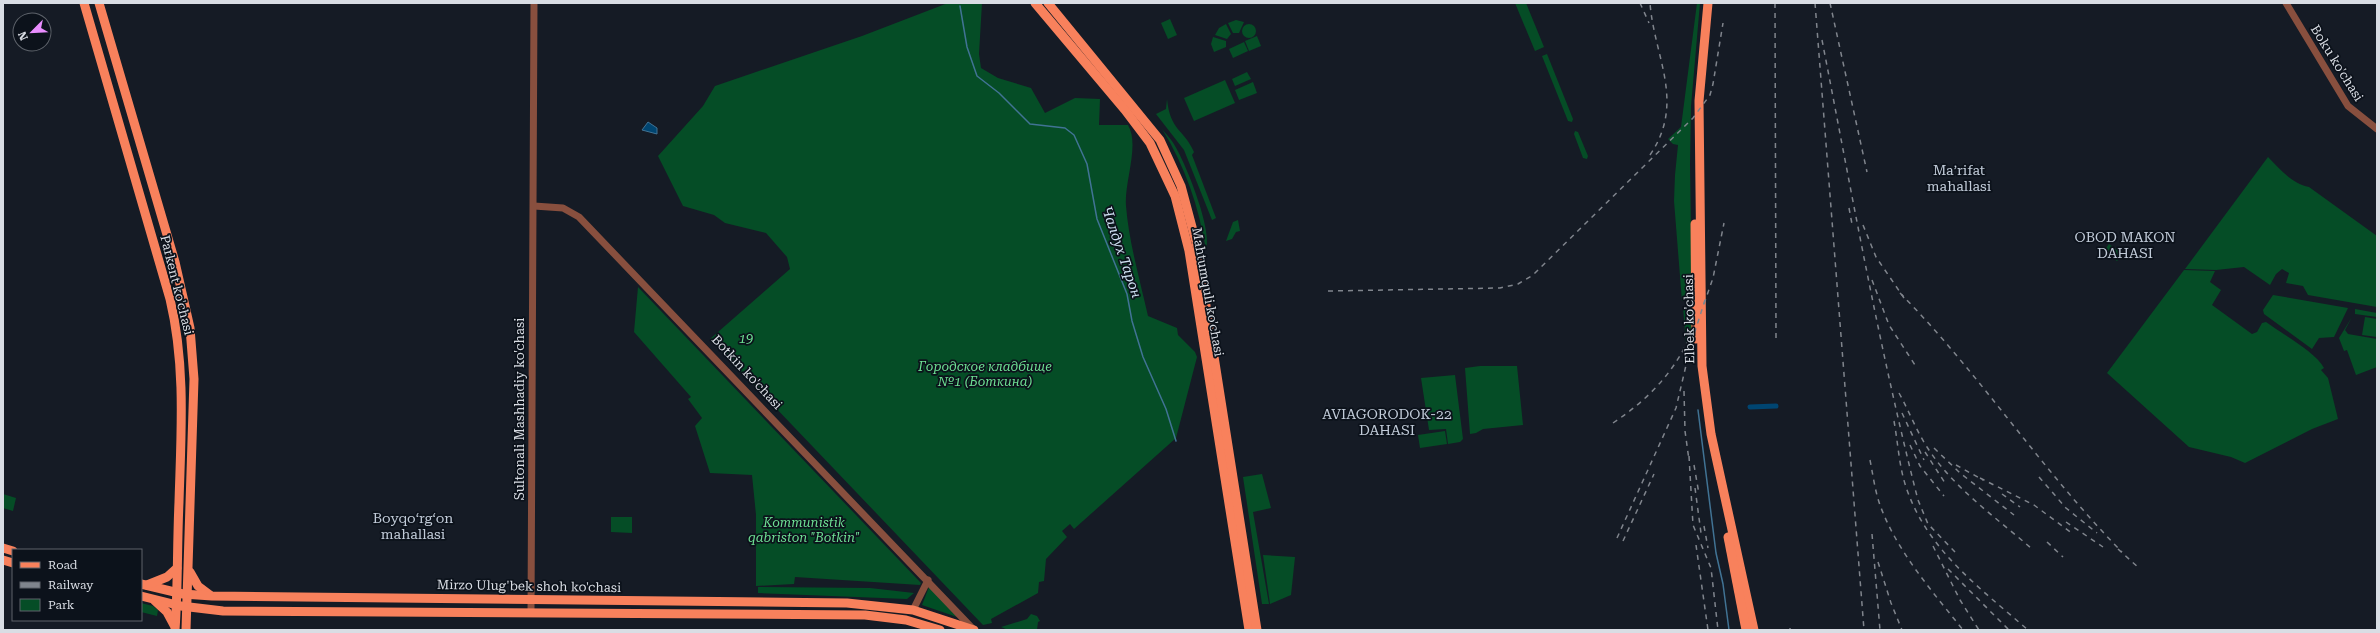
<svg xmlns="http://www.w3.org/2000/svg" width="2380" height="633" viewBox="0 0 2380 633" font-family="'Roboto Serif',serif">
<rect width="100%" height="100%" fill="#151b25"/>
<g fill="#054d26">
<path d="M 948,3 L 982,3 L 979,54 L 981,68 L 998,78 L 1031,88 L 1045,113 L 1075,98 L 1100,99 L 1099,125 L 1128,125 C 1140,145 1124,182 1126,206 C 1129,243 1140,280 1148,316 L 1177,328 L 1178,335 L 1195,352 L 1197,357 L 1176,438 L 1074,529 L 1070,524 L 1062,531 L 1067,537 L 1046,559 L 1044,581 L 1039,582 L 1038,593 L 991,619 L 992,623 L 983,625 L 710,339 L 790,269 L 787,257 L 766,233 L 725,223 L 714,215 L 683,206 L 658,156 L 703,106 L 715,86 L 862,36 Z"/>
<path d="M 1515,3 L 1526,3 L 1544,47 L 1535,51 Z"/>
<path d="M 1697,3 L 1700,3 L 1691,106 L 1690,164 L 1692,297 L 1682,301 L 1674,201 L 1675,175 L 1678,145 L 1673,144 L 1668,139 L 1681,127 Z"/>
<path d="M 1170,19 L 1177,35 L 1168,39 L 1161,23 Z"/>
<path d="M 1236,20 L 1244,22 L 1239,33 L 1233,33 L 1228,23 Z"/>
<path d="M 1226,24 L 1231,34 L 1227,39 L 1215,35 L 1219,28 Z"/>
<circle cx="1249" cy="31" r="7"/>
<path d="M 1257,36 L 1261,46 L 1249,51 L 1245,41 Z"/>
<path d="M 1213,37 L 1226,41 L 1226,47 L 1214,52 L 1211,44 Z"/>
<path d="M 1244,42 L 1248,51 L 1233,58 L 1229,49 Z"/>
<path d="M 1547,54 L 1573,119 L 1572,122 L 1568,121 L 1542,56 Z"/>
<path d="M 1247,72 L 1251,79 L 1235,86 L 1232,79 Z"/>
<path d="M 1225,80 L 1235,103 L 1194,121 L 1184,98 Z"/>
<path d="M 1253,82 L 1257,93 L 1239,100 L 1235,90 Z"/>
<path d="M 1167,99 C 1170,131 1184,129 1194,152 L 1192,155 L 1216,218 L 1212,220 L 1184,150 L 1156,114 L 1166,109 Z"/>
<path d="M 1162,129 C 1166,134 1172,140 1175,146 C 1186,164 1213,231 1206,250 C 1199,207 1185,166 1162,129 Z"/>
<path d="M 1575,131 L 1578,132 L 1588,156 L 1587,159 L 1583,158 L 1574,134 Z"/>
<path d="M 2268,157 C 2279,168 2292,184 2309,187 L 2377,236 L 2377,307 L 2308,295 L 2303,286 L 2286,283 L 2289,273 L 2282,269 L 2276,274 L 2270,285 L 2244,267 L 2216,270 L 2185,269 Z"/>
<path d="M 1238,220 L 1240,231 L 1236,232 L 1232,239 L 1226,241 L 1233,222 Z"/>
<path d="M 2109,244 L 2123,254 L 2117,261 L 2104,251 Z"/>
<path d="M 2184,270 L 2215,271 L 2210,282 L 2221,290 L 2212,305 L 2252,334 L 2257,332 L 2262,323 L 2266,322 C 2282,334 2315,351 2324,368 L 2321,370 L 2328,378 L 2338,419 L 2312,429 L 2245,463 L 2231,457 L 2189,447 L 2107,373 Z"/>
<path d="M 638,287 L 921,583 L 920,585 L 795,577 L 794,584 L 756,586 L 756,515 L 752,475 L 710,473 L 695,426 L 702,418 L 688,399 L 691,397 L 634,332 Z"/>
<path d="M 2273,295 L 2348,308 L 2334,337 L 2319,338 L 2312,349 L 2264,314 L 2263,310 Z"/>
<path d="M 2355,309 L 2377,313 L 2377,317 L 2355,314 Z"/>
<path d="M 2352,317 L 2345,330 L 2348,334 L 2377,339 L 2377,367 L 2356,375 L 2347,350 L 2344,351 L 2339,338 Z"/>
<path d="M 2365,317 L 2377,319 L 2377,337 L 2362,335 Z"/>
<path d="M 1480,366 L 1517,366 L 1523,425 L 1483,429 L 1476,433 L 1470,434 L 1465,368 Z"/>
<path d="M 1455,375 L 1463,439 L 1460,442 L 1448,444 L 1446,429 L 1429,430 L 1421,378 Z"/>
<path d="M 1445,431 L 1447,444 L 1420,448 L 1418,435 Z"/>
<path d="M 1262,474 L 1271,508 L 1253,512 L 1269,604 L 1262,604 L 1243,477 Z"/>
<path d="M 3,494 L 16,498 L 13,511 L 3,508 Z"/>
<path d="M 611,517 L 632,517 L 632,533 L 611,532 Z"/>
<path d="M 1263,555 L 1295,557 L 1291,595 L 1270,604 Z"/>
<path d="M 141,603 L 153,606 L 158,610 L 157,616 L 141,612 Z"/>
<path d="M 1031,614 L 1037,616 L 1040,621 L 1038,622 L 1037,630 L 1008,630 L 1001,627 L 1027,619 Z"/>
</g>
<g fill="#004e25">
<path d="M 1683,307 L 1692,311 L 1692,328 L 1686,343 Z"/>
<path d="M 758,587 L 870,588 L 914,593 L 907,599 L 758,593 Z"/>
<path d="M 929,587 L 957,617 L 922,605 Z"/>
</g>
<path fill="#004571" stroke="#417394" d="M 648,122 L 657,128 L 657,134 L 642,130 Z"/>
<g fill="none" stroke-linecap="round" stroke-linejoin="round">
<g stroke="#417394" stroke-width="1.5">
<path d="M 960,6 L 967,47 L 977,76 L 999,93 L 1030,124 L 1065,128 L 1074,135 L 1087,164 L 1097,219 L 1127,294 L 1132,321 L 1143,357 L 1166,409 L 1176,441"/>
<path d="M 1698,410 L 1716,553 L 1723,584 L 1729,630"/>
</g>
<path stroke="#004571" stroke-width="5" d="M 1750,407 L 1776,406"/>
<g stroke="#884f3e" stroke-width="7">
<path d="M 2286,3 L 2348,106 L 2377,129"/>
<path d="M 534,206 L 563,208 L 579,217 L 974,630"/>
<path d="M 913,610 L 928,580"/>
<path d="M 531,613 L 534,3"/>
</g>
<g stroke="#f8815c" stroke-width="9">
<path d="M 84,3 L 170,299 C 186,366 181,434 179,502 C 177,545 178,588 175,630"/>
<path d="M 99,3 L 175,262 L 190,328 L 194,379 L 186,630"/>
<path d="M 1035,3 L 1125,110 L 1150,143 L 1175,196 L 1189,251 L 1249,630"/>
<path d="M 1048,3 L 1160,140 L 1181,186 L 1196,242 L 1257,630"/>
<path d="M 1708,3 L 1699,101 L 1702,366 L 1711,434 L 1754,630"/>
<path d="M 1695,224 L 1696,339"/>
<path d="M 1728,537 L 1746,630"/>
<path d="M 3,548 L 13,551"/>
<path d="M 3,560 L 13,563"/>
<path d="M 190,572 L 198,586 L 210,595"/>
<path d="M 141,584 L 183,594 L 212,596 L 847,603 L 913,610 L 974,630"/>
<path d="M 147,585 L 167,577 L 177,568"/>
<path d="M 141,596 L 181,606 L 223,611 L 865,615 L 906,620 L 940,630"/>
<path d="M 155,601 L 167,612 L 174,625"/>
</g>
<g stroke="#80858d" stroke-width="1.5" stroke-dasharray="5 5" stroke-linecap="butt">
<path d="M 1640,3 L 1649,23"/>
<path d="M 1775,3 L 1776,340"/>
<path d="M 1815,3 L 1864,630"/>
<path d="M 1830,3 L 1867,172"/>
<path d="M 1822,40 C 1852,194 1879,348 1918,500 L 1928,524 L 1955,552"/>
<path d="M 1650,155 C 1686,102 1654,57 1650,3"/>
<path d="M 1849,208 L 1852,224"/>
<path d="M 1863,225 L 1876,257 L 1904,298"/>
<path d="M 1872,280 L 1889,325 L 1915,365"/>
<path d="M 1328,291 L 1500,288 L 1518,284 L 1533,275 L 1693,118 L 1710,95 L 1713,84 L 1723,23"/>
<path d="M 1900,293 C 1980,374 2042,471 2122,552"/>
<path d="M 1704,304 L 1713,278 L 1724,223"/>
<path d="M 1684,391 L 1685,431 L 1689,460"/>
<path d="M 1899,393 C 1909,411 1916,430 1927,447 C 1953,488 1997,518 2032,549"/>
<path d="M 1902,413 L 1924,460"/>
<path d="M 1894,421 C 1898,443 1899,466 1906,487 C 1927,550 1980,588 2028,630"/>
<path d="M 1613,423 C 1647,400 1671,376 1689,339"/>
<path d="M 1910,445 L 1920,466 L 1944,496"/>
<path d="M 1934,448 L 1960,473 L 2014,515"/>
<path d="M 1925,452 L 1945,483"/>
<path d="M 1689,456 L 1693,525 L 1711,568 L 1718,630"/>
<path d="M 1870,460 C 1873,475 1875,491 1880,505 C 1897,552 1933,592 1963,630"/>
<path d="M 1694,465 L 1699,494"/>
<path d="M 1956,465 L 1983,480"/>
<path d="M 2039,477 L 2066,508 L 2097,533"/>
<path d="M 1980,478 L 2034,505 L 2073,534"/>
<path d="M 1695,488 L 1701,533"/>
<path d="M 2002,494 L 2020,507"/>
<path d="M 2066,522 L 2103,547"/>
<path d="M 1704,526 L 1708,548"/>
<path d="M 1872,534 L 1880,630"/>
<path d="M 1617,538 L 1676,408 L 1691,344 L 1705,300"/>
<path d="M 1623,541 L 1654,474"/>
<path d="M 2047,542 L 2063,557"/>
<path d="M 1696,545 L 1708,630"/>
<path d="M 1933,546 L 1960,600 L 1979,630"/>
<path d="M 2118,549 L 2140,569"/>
<path d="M 1878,562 L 1891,603 L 1902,630"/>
<path d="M 1948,569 L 2009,630"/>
<path d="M 1790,628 L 1790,630"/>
</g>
</g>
<g text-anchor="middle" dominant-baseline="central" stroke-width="3.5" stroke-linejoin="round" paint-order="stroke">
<g font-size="13" fill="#d9dde4" stroke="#0c121b">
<text transform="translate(2337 63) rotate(58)">Boku ko'chasi</text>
<text transform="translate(177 285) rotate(76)">Parkent ko'chasi</text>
<text transform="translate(1208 292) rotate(80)">Mahtumquli ko'chasi</text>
<text transform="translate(1689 319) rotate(-91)">Elbek ko'chasi</text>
<text transform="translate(747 372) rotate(47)">Botkin ko'chasi</text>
<text transform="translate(519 409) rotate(-90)">Sultonali Mashhadiy ko'chasi</text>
<text transform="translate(529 586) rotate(1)">Mirzo Ulug'bek shoh ko'chasi</text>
</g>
<g font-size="13" font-style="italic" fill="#6ddf93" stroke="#0c121b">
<text x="746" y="338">19</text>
<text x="985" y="366">Городское кладбище<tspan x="985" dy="15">№1 (Боткина)</tspan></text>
<text x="804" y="522">Kommunistik<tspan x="804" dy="15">qabriston "Botkin"</tspan></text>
</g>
<g font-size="14" fill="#c1cbd8" stroke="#0c121b">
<text x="1959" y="170">Maʼrifat<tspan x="1959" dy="16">mahallasi</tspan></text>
<text x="2125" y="237">OBOD MAKON<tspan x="2125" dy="16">DAHASI</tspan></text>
<text x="1387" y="414">AVIAGORODOK-22<tspan x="1387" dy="16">DAHASI</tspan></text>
<text x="413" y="518">Boyqoʻrgʻon<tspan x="413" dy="16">mahallasi</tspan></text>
</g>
<g font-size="14" font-style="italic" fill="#d1e3f4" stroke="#0c121b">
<text transform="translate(1122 252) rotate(71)">Чалдух Тарон</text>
</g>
</g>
<rect width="2380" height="633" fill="none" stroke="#d9dde4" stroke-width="8"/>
<rect x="12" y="549" width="130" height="72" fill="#0c121b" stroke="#5e636b"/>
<rect x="20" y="562" width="20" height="6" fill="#f8815c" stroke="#5e636b"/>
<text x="48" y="569" font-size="12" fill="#d9dde4">Road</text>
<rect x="20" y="582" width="20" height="6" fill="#80858d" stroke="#5e636b"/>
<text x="48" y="589" font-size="12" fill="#d9dde4">Railway</text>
<rect x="20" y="599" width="20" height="12" fill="#054d26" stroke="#5e636b"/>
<text x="48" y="609" font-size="12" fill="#d9dde4">Park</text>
<g transform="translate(32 32) rotate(246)"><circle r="19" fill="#0c121b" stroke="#5e636b"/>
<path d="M0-3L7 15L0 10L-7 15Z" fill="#e98dfe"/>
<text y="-6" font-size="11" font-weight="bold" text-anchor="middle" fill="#d9dde4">N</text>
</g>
</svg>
